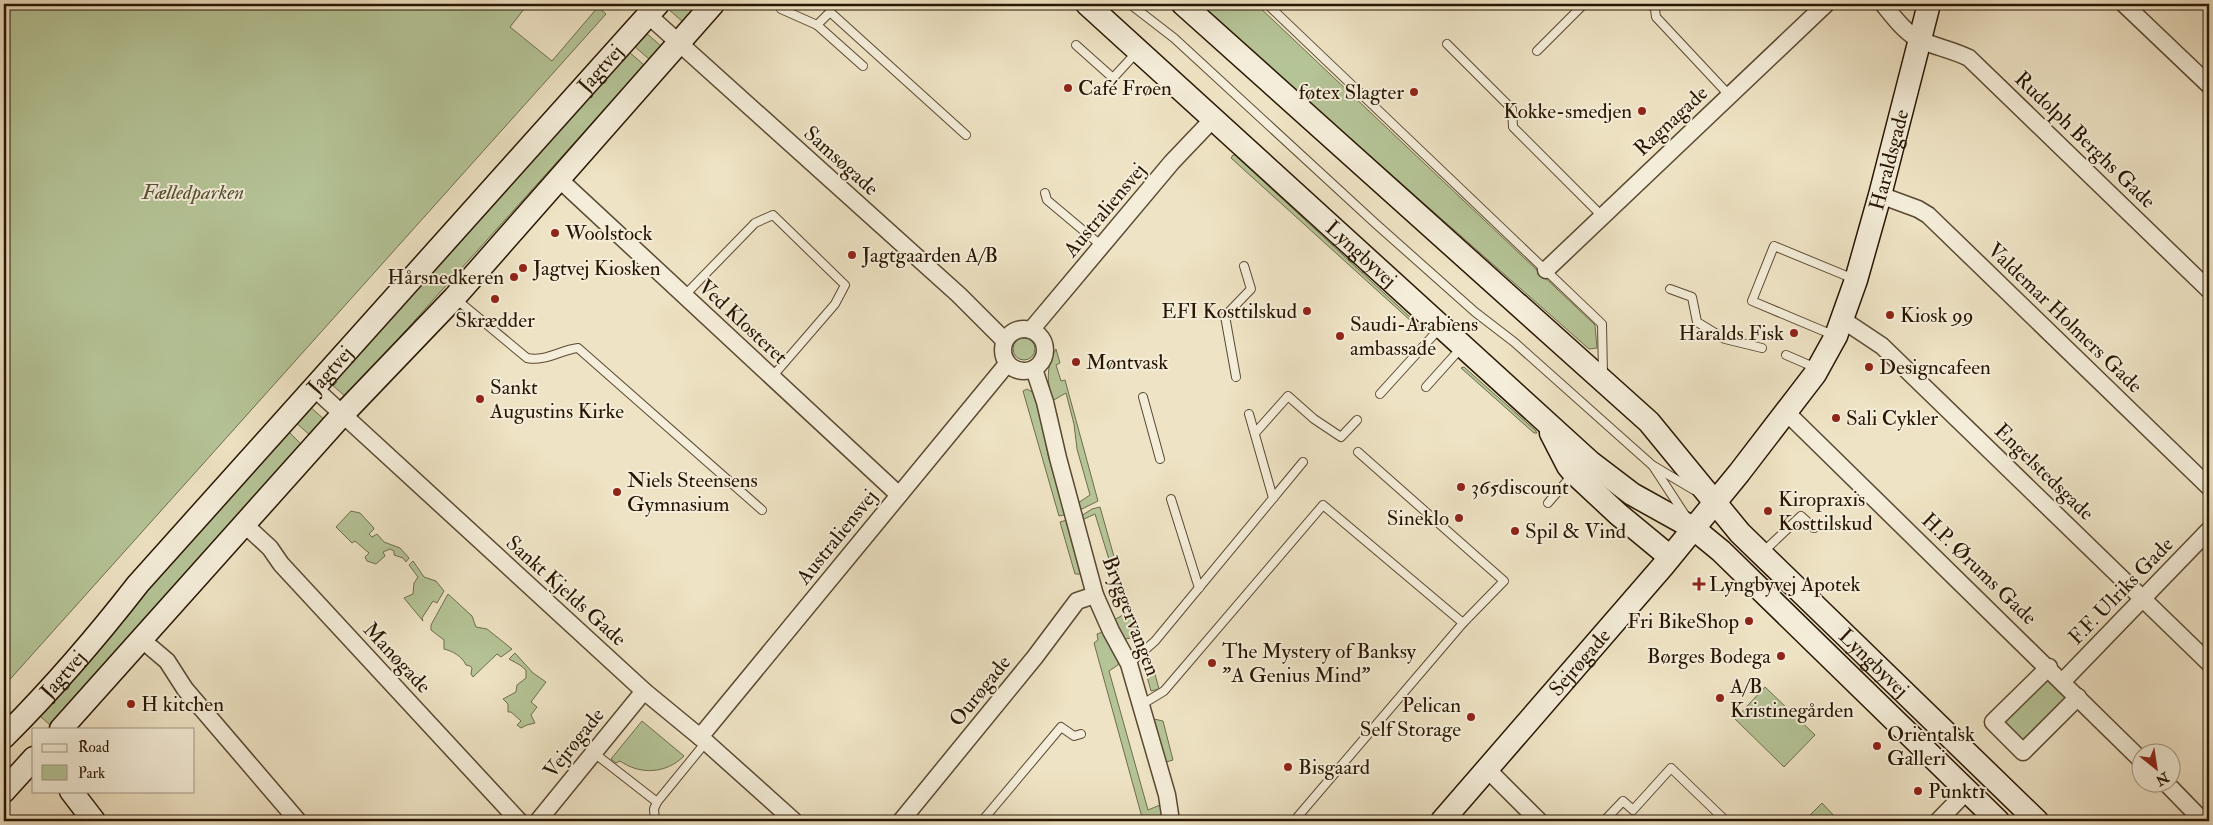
<svg xmlns="http://www.w3.org/2000/svg" width="2213" height="825" viewBox="0 0 2213 825" font-family="'IM FELL Double Pica',serif">
<rect width="100%" height="100%" fill="#eee3c4"/>
<filter id="stains"><feTurbulence type="fractalNoise" baseFrequency=".004" numOctaves="4"/><feColorMatrix values="0 0 0 0 .2 0 0 0 0 .09 0 0 0 0 .02 0 0 0 .5 -.17"/></filter>
<radialGradient id="worn" r=".72"><stop offset=".6" stop-color="#630" stop-opacity="0"/><stop offset="1" stop-color="#630" stop-opacity=".3"/></radialGradient>
<g fill="#b5c497" stroke="#6e6d4c">
<path d="M 4,4 L 528,4 L 510,27 L 552,61 L 598,7 L 606,14 L 4,686 Z"/>
<path d="M 671,4 L 699,4 L 683,22 L 667,8 Z"/>
<path d="M 1198,4 L 1256,4 L 1595,325 L 1597,348 L 1589,349 Z"/>
<path d="M 645,32 L 661,46 L 649,59 L 634,46 Z"/>
<path d="M 628,51 L 644,65 L 346,397 L 330,383 Z"/>
<path d="M 1233,155 L 1235,155 L 1425,331 L 1422,331 L 1231,158 Z"/>
<circle cx="1024" cy="349" r="11"/>
<path d="M 1056,349 L 1060,363 L 1056,365 L 1061,381 L 1065,380 L 1098,501 L 1082,509 L 1079,507 L 1078,503 L 1090,495 L 1077,449 L 1074,424 L 1066,393 L 1052,401 C 1047,381 1046,367 1056,349 Z"/>
<path d="M 1464,367 L 1535,430 L 1537,433 L 1534,433 L 1461,368 Z"/>
<path d="M 1027,389 L 1034,393 L 1045,436 L 1048,455 L 1061,500 L 1068,514 L 1059,516 L 1023,391 Z"/>
<path d="M 309,406 L 325,420 L 311,436 L 295,422 Z"/>
<path d="M 288,431 L 303,446 L 51,726 L 39,715 L 144,591 Z"/>
<path d="M 1100,507 L 1128,606 L 1124,608 L 1095,514 L 1082,520 L 1081,516 L 1092,509 Z"/>
<path d="M 351,511 L 360,513 L 373,527 L 374,529 L 369,534 L 372,537 L 377,534 L 384,542 L 400,548 L 409,558 L 406,562 L 403,558 L 394,555 L 394,551 L 390,549 L 383,552 L 385,556 L 376,564 L 367,561 L 365,557 L 369,553 L 355,541 L 352,543 L 336,527 Z"/>
<path d="M 1070,519 L 1081,574 L 1075,574 L 1060,522 Z"/>
<path d="M 413,561 L 424,577 L 436,581 L 444,591 L 437,603 L 433,601 L 422,618 L 423,621 L 404,598 L 413,594 L 414,583 L 418,577 L 409,565 Z"/>
<path d="M 448,594 L 472,616 L 476,627 L 487,629 L 512,649 L 501,657 L 497,654 L 473,677 L 471,674 L 472,668 L 470,666 L 466,665 C 462,656 452,651 444,649 L 444,640 L 431,630 L 431,625 Z"/>
<path d="M 1130,611 L 1134,626 L 1131,638 L 1125,639 L 1114,620 Z"/>
<path d="M 1103,632 L 1119,659 L 1118,665 L 1109,671 L 1148,810 L 1160,805 L 1163,821 L 1143,821 L 1094,643 L 1098,640 L 1097,634 Z"/>
<path d="M 515,653 L 533,673 L 546,682 L 531,702 L 537,707 L 531,715 L 535,723 L 527,725 L 521,728 L 517,725 L 521,721 L 511,712 L 508,712 L 508,704 L 503,699 L 516,692 L 517,685 L 526,678 L 526,670 L 520,665 L 509,659 Z"/>
<path d="M 1151,659 L 1159,689 L 1151,691 L 1143,662 Z"/>
<path d="M 2046,673 L 2071,699 L 2023,746 L 1998,721 Z"/>
<path d="M 1765,687 L 1815,735 L 1784,767 L 1735,719 Z"/>
<path d="M 1154,719 L 1163,721 L 1173,760 L 1166,762 Z"/>
<path d="M 642,721 L 684,756 C 666,774 640,775 620,761 L 616,763 L 611,759 Z"/>
<path d="M 1822,803 L 1839,821 L 1845,815 L 1851,821 L 1814,821 L 1809,816 Z"/>
</g>
<g fill="none" stroke-linecap="round" stroke-linejoin="round">
<g stroke="#5a4932" stroke-width="10">
<g id="lane">
<path d="M 1130,4 L 1174,38 L 1376,224 L 1475,312 L 1514,342 L 1652,465 L 1694,490"/>
<path d="M 1267,4 L 1602,324 L 1603,375"/>
<path d="M 1650,4 L 1655,9 L 1656,17 L 1729,95"/>
<path d="M 781,9 L 817,25 L 830,12 L 966,135"/>
<path d="M 817,25 L 863,66"/>
<path d="M 1447,44 L 1512,109 L 1513,127 L 1602,216"/>
<path d="M 1076,45 L 1113,78 L 1136,53"/>
<path d="M 1537,51 L 1584,4"/>
<path d="M 1045,193 L 1047,200 L 1103,247"/>
<path d="M 1670,289 L 1692,297 L 1697,322 L 1725,339 L 1762,348"/>
<path d="M 684,296 L 755,223 L 773,215 L 845,285 L 835,304 L 772,377"/>
<path d="M 456,299 L 527,358 C 545,362 560,350 578,348 L 762,510"/>
<path d="M 1833,335 L 1752,301 L 1774,246 L 1854,279"/>
<path d="M 1786,355 L 1816,368"/>
<path d="M 1236,377 L 1225,316 L 1251,289 L 1244,266"/>
<path d="M 1426,387 L 1461,348"/>
<path d="M 1380,394 L 1439,329"/>
<path d="M 1143,397 L 1160,459"/>
<path d="M 1249,414 L 1273,498"/>
<path d="M 1256,432 L 1288,396 L 1314,419 L 1341,437 L 1357,420"/>
<path d="M 1653,466 L 1685,515"/>
<path d="M 1171,499 L 1199,588"/>
<path d="M 1548,503 L 1573,474"/>
<path d="M 1763,552 L 1801,516 L 1814,528"/>
<path d="M 1129,664 L 1155,641 L 1303,462"/>
<path d="M 1141,705 L 1164,691 L 1323,505 L 1463,623"/>
<path d="M 594,753 L 657,802"/>
<path d="M 655,821 L 654,809 L 657,802 L 706,742"/>
<path d="M 982,821 L 1061,727 L 1074,736 L 1081,734"/>
<path d="M 1294,821 L 1463,623 L 1504,581 L 1358,452"/>
<path d="M 1604,821 L 1623,801 L 1633,810 L 1671,768 L 1726,821"/>
</g>
</g>
<g stroke="#5a4932" stroke-width="19">
<g id="street">
<path d="M 1883,4 C 1893,16 1905,33 1920,40 C 1936,47 1953,50 1969,58 L 2209,290"/>
<path d="M 2124,4 L 2209,85"/>
<path d="M 648,15 L 959,295 L 1004,340"/>
<path d="M 559,179 L 899,495"/>
<path d="M 1880,195 L 1918,209 L 1928,215 L 2209,487"/>
<path d="M 1546,270 L 1826,4"/>
<path d="M 1843,320 L 1882,346 L 2209,663"/>
<circle cx="1024" cy="350" r="21"/>
<path d="M 1031,330 L 1172,162 L 1213,119"/>
<path d="M 1034,369 L 1045,402 L 1058,458 L 1095,595 L 1111,631 L 1129,664 L 1167,795 L 1171,821"/>
<path d="M 314,388 L 644,691 L 706,742 L 794,821"/>
<path d="M 1786,412 L 2140,759"/>
<path d="M 244,524 L 270,548 L 281,564 L 519,821"/>
<path d="M 141,639 L 167,661 L 185,689 L 298,821"/>
<path d="M 2049,667 L 1993,722 L 2023,752 L 2078,697"/>
<path d="M 2063,681 L 2209,530"/>
<path d="M 700,737 L 1007,364"/>
<path d="M 1488,770 L 1539,821"/>
<path d="M 2165,782 L 2203,821"/>
<path d="M 538,821 L 644,691"/>
<path d="M 901,821 L 1035,657 L 1077,601 L 1095,595"/>
<path d="M 1938,821 L 1967,791"/>
</g>
</g>
<g stroke="#281602" stroke-width="25">
<g id="secondary">
<path id="s1" d="M 1087,4 L 1590,462 L 1632,494 L 1693,528 L 1721,551 L 1998,821"/>
<path id="s2" d="M 1183,4 L 1649,422 L 1740,533 L 2037,821"/>
<path d="M 1551,433 L 1568,466 L 1574,473 L 1618,514 L 1670,557"/>
<path d="M 61,729 L 342,415 L 454,298 L 713,4"/>
<path id="s3" d="M 4,737 C 52,689 96,638 138,584 L 658,4"/>
<path d="M 4,791 L 34,758"/>
<path d="M 71,791 L 94,821"/>
<path id="s4" d="M 1442,821 L 1663,566 L 1739,473 L 1815,374 L 1836,336 L 1856,280 L 1880,195 L 1929,4"/>
</g>
</g>
<use href="#lane" stroke="#f4edd9" stroke-width="8"/>
<use href="#street" stroke="#f4edd9" stroke-width="16"/>
<use href="#secondary" stroke="#f4edd9" stroke-width="22"/>
</g>
<g fill="#8f2418" stroke="#f4edd9" stroke-width="2">
<circle cx="1068" cy="88" r="5"/>
<circle cx="1414" cy="92" r="5"/>
<circle cx="1642" cy="111" r="5"/>
<circle cx="555" cy="233" r="5"/>
<circle cx="852" cy="255" r="5"/>
<circle cx="523" cy="268" r="5"/>
<circle cx="514" cy="277" r="5"/>
<circle cx="495" cy="299" r="5"/>
<circle cx="1307" cy="311" r="5"/>
<circle cx="1890" cy="315" r="5"/>
<circle cx="1794" cy="333" r="5"/>
<circle cx="1340" cy="336" r="5"/>
<circle cx="1076" cy="362" r="5"/>
<circle cx="1869" cy="367" r="5"/>
<circle cx="480" cy="399" r="5"/>
<circle cx="1836" cy="418" r="5"/>
<circle cx="1461" cy="487" r="5"/>
<circle cx="617" cy="492" r="5"/>
<circle cx="1768" cy="511" r="5"/>
<circle cx="1459" cy="518" r="5"/>
<circle cx="1515" cy="531" r="5"/>
<path d="M1696.5 576.5h5v5h5v5h-5v5h-5v-5h-5v-5h5z"/>
<circle cx="1749" cy="621" r="5"/>
<circle cx="1781" cy="656" r="5"/>
<circle cx="1212" cy="663" r="5"/>
<circle cx="1720" cy="698" r="5"/>
<circle cx="131" cy="704" r="5"/>
<circle cx="1471" cy="717" r="5"/>
<circle cx="1877" cy="746" r="5"/>
<circle cx="1288" cy="767" r="5"/>
<circle cx="1918" cy="791" r="5"/>
</g>
<g text-anchor="middle" dominant-baseline="central" stroke-width="4" stroke-linejoin="round" paint-order="stroke">
<g font-size="21" fill="#281602" stroke="#f4edd9">
<text stroke="none"><textPath href="#s3" startOffset="896">Jagtvej</textPath></text>
<text transform="translate(1671 121) rotate(-43)">Ragnagade</text>
<text transform="translate(2085 140) rotate(44)">Rudolph Berghs Gade</text>
<text stroke="none"><textPath href="#s4" startOffset="810">Haraldsgade</textPath></text>
<text transform="translate(841 161) rotate(42)">Samsøgade</text>
<text transform="translate(1105 210) rotate(-50)">Australiensvej</text>
<text stroke="none"><textPath href="#s1" startOffset="371">Lyngbyvej</textPath></text>
<text transform="translate(2065 318) rotate(44)">Valdemar Holmers Gade</text>
<text transform="translate(743 322) rotate(43)">Ved Klosteret</text>
<text stroke="none"><textPath href="#s3" startOffset="491">Jagtvej</textPath></text>
<text transform="translate(2044 472) rotate(44)">Engelstedsgade</text>
<text transform="translate(837 537) rotate(-51)">Australiensvej</text>
<text transform="translate(1979 569) rotate(44)">H.P. Ørums Gade</text>
<text transform="translate(566 591) rotate(42)">Sankt Kjelds Gade</text>
<text transform="translate(2121 591) rotate(-46)">F.F. Ulriks Gade</text>
<text transform="translate(1131 616) rotate(69)">Bryggervangen</text>
<text transform="translate(397 658) rotate(47)">Manøgade</text>
<text stroke="none"><textPath href="#s4" startOffset="210">Sejrøgade</textPath></text>
<text stroke="none"><textPath href="#s2" startOffset="956">Lyngbyvej</textPath></text>
<text stroke="none"><textPath href="#s3" startOffset="86">Jagtvej</textPath></text>
<text transform="translate(980 691) rotate(-51)">Ourøgade</text>
<text transform="translate(574 743) rotate(-51)">Vejrøgade</text>
</g>
<g font-size="21" fill="#281602" stroke="#f4edd9" text-anchor="start">
<text x="1078" y="88">Café Frøen</text>
<text x="1404" y="92" text-anchor="end">føtex Slagter</text>
<text x="1632" y="111" text-anchor="end">Kokke-smedjen</text>
<text x="565" y="233">Woolstock</text>
<text x="862" y="255">Jagtgaarden A/B</text>
<text x="533" y="268">Jagtvej Kiosken</text>
<text x="504" y="277" text-anchor="end">Hårsnedkeren</text>
<text x="1297" y="311" text-anchor="end">EFI Kosttilskud</text>
<text x="1900" y="315">Kiosk 99</text>
<text x="495" y="320" text-anchor="middle">Skrædder</text>
<text x="1350" y="324">Saudi-Arabiens<tspan x="1350" dy="24">ambassade</tspan></text>
<text x="1784" y="333" text-anchor="end">Haralds Fisk</text>
<text x="1086" y="362">Møntvask</text>
<text x="1879" y="367">Designcafeen</text>
<text x="490" y="387">Sankt<tspan x="490" dy="24">Augustins Kirke</tspan></text>
<text x="1846" y="418">Sali Cykler</text>
<text x="627" y="480">Niels Steensens<tspan x="627" dy="24">Gymnasium</tspan></text>
<text x="1471" y="487">365discount</text>
<text x="1778" y="499">Kiropraxis<tspan x="1778" dy="24">Kosttilskud</tspan></text>
<text x="1449" y="518" text-anchor="end">Sineklo</text>
<text x="1525" y="531">Spil &amp; Vind</text>
<text x="1709" y="584">Lyngbyvej Apotek</text>
<text x="1739" y="621" text-anchor="end">Fri BikeShop</text>
<text x="1222" y="651">The Mystery of Banksy<tspan x="1222" dy="24">"A Genius Mind"</tspan></text>
<text x="1771" y="656" text-anchor="end">Børges Bodega</text>
<text x="1730" y="686">A/B<tspan x="1730" dy="24">Kristinegården</tspan></text>
<text x="141" y="704">H kitchen</text>
<text x="1461" y="705" text-anchor="end">Pelican<tspan x="1461" dy="24">Self Storage</tspan></text>
<text x="1887" y="734">Orientalsk<tspan x="1887" dy="24">Galleri</tspan></text>
<text x="1298" y="767">Bisgaard</text>
<text x="1928" y="791">Punkt1</text>
</g>
<g font-size="21" font-style="italic" fill="#595336" stroke="#f4edd9">
<text x="193" y="192">Fælledparken</text>
</g>
</g>
<rect width="2213" height="825" fill="none" stroke="#eee3c4" stroke-width="20"/>
<rect x="5" y="5" width="2203" height="815" fill="none" stroke="#281602" stroke-width="2.5"/>
<rect x="10" y="10" width="2193" height="805" fill="none" stroke="#281602"/>
<rect x="32" y="728" width="162" height="65" fill="#f4edd9" stroke="#a29783"/>
<rect x="42" y="744" width="25" height="8" fill="#f4edd9" stroke="#a29783"/>
<text x="78" y="752" font-size="15" fill="#281602">Road</text>
<rect x="42" y="765" width="25" height="15" fill="#b5c497" stroke="#a29783"/>
<text x="78" y="778" font-size="15" fill="#281602">Park</text>
<g transform="translate(2156 768) rotate(150)"><circle r="24" fill="#f4edd9" stroke="#a29783"/>
<path d="M0-4L9 19L0 12L-9 19Z" fill="#8f2418"/>
<text y="-8" font-size="14" font-weight="bold" text-anchor="middle" fill="#281602">N</text>
</g>
<rect width="100%" height="100%" filter="url(#stains)"/>
<rect width="100%" height="100%" fill="url(#worn)"/>
</svg>
